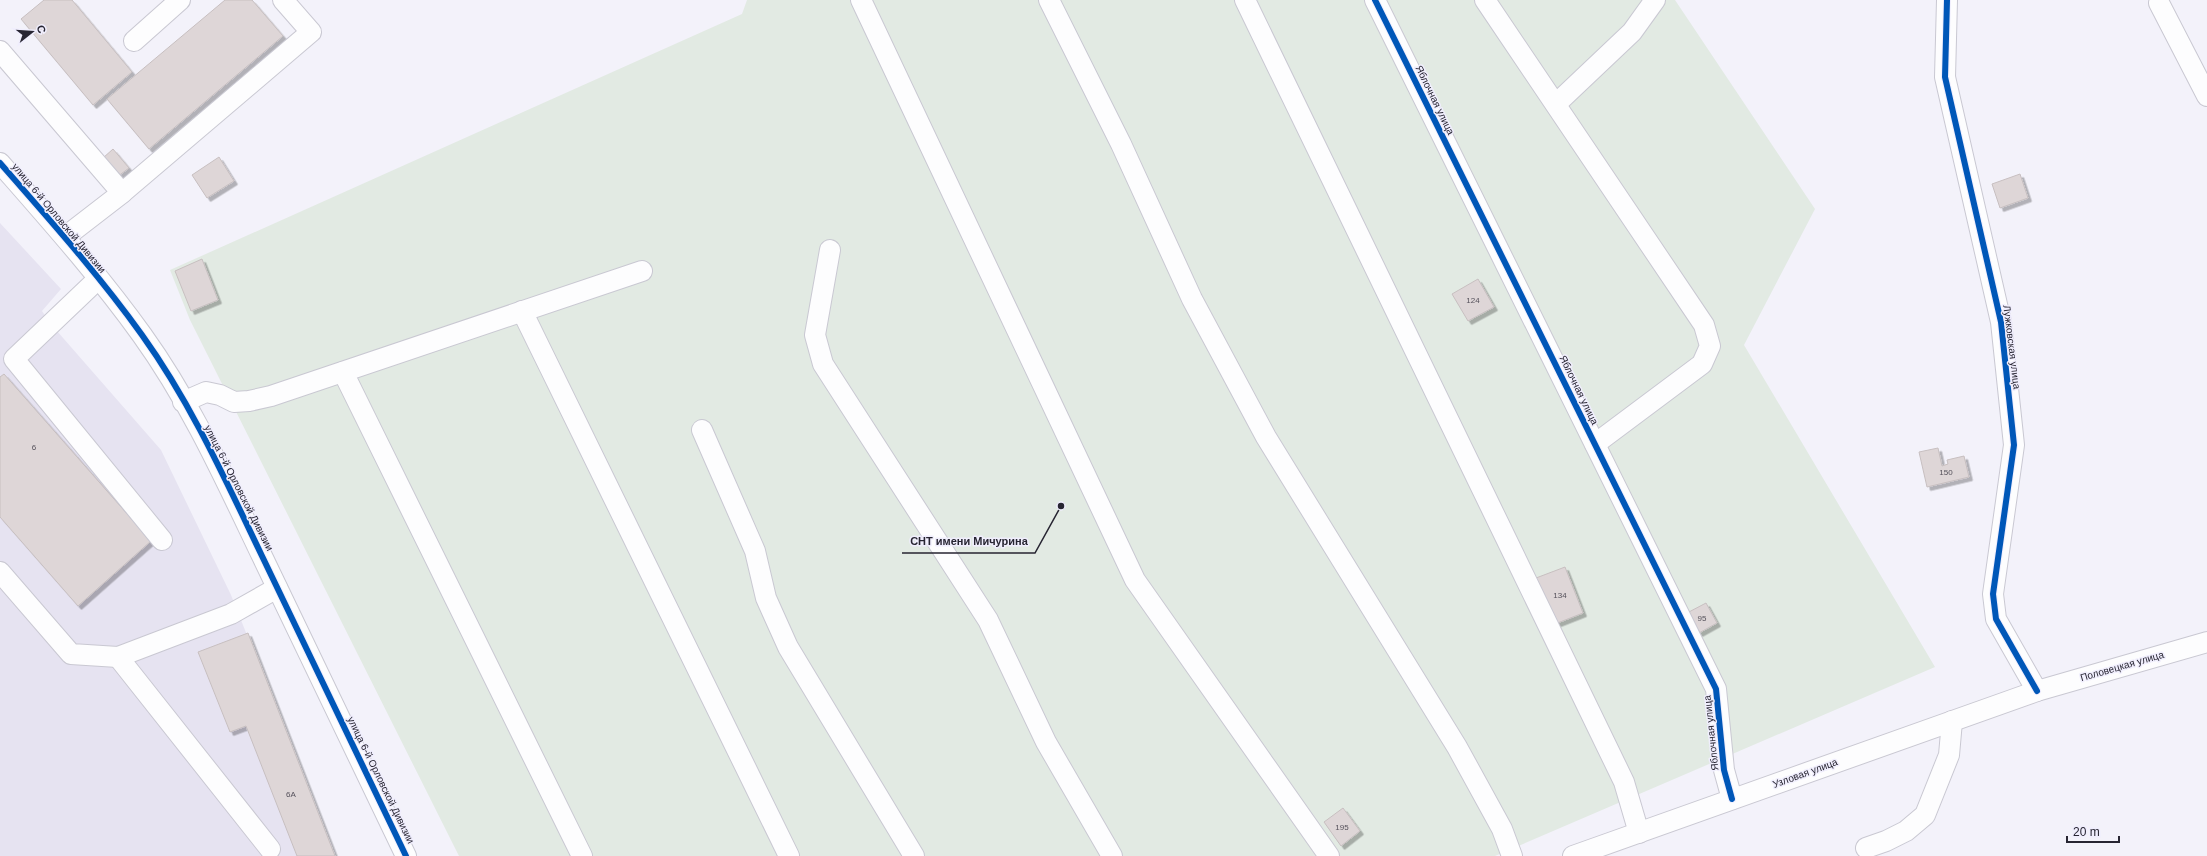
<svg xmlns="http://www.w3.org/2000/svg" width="2207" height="856" viewBox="0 0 2207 856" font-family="Arial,sans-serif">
<defs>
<filter id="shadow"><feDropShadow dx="3.5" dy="3.5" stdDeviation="0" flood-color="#0004"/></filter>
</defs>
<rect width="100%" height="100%" fill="#f3f2fa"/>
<path fill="#e6e3f1" d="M 0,223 L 61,289 L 42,311 L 50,323 L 161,450 L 231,595 L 335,856 L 0,856 Z"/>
<path fill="#e2eae3" d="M 747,0 L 1675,0 L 1815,209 L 1744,345 L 1935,667 L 1495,856 L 459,856 L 190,320 L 170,270 L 742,14 Z"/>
<g fill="#ded6d7" stroke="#c7bfc0" filter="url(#shadow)">
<path d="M 44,0 L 72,0 L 132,72 L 93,105 L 21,19 Z"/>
<path d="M 225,0 L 252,0 L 283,36 L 149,149 L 107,99 Z"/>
<path d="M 113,149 L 129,168 L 117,177 L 103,158 Z"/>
<path d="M 219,157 L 234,181 L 207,198 L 192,175 Z"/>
<path d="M 2020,174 L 2028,198 L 2000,208 L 1992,184 Z"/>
<path d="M 202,259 L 218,300 L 191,311 L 175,271 Z"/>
<path d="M 1478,279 L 1494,307 L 1468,321 L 1452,294 Z"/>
<path d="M 4,374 L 151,541 L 78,606 L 0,517 L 0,377 Z"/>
<path d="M 1938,448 L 1942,466 L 1948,464 L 1947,460 L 1964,456 L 1969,477 L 1927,487 L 1919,452 Z"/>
<path d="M 1565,567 L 1583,613 L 1555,624 L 1536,578 Z"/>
<path d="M 1706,603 L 1717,623 L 1699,633 L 1687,613 Z"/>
<path d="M 248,633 L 335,856 L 297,856 L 246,726 L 230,732 L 198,652 Z"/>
<path d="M 1343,808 L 1360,831 L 1341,846 L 1324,822 Z"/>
</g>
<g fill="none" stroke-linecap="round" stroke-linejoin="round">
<g stroke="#c9c8d2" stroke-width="22">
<g id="minor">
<path d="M 861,0 L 1135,580 L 1329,856"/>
<path d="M 1049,0 L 1121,144 L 1192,299 L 1266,437 L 1457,747 L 1502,829 L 1512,856"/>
<path d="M 1245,0 L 1624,782 L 1639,833"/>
<path d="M 1375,0 L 1716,689 L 1724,770 L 1732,799"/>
<path d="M 1485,0 L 1704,325 L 1710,346 L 1702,364 L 1595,444"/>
<path d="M 1947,0 L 1945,77 L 2001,322 L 2014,445 L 1993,594 L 1996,619 L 2037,691"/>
<path d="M 2159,3 L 2207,96"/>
<path d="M 134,41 L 180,0"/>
<path d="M 0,51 L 122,193"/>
<path d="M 1556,104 L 1632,32 L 1655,0"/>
<path d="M 0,163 C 49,219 99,275 142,335 C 191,403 226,481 262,556 C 310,656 358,756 406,856"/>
<path d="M 65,237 L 122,193 L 311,32 L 283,0"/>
<path d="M 830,250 L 815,335 L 823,364 L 988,620 L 1046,742 L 1112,856"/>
<path d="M 98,279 L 14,359 L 162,540"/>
<path d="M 522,311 L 789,856"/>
<path d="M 343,372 L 582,856"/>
<path d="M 183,402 L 206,392 L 220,395 L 234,402 L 249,401 L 271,396 L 642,271"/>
<path d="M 702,430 L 755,551 L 766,598 L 788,647 L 914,856"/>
<path d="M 0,572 L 71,654 L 118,657"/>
<path d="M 1866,848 L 1886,841 L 1906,831 L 1925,815 L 1949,755 L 1952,721"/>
<path d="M 270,849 L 118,657 L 231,614 L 277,588"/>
<path d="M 1573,856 L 2037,691 L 2207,642"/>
</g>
</g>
<use href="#minor" stroke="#fdfdfe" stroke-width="20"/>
<g stroke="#f0eefd" stroke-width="8">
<g id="cycleway">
<path d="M 1375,0 L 1716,689 L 1724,770 L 1732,799"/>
<path d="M 1947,0 L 1945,77 L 2001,322 L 2014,445 L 1993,594 L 1996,619 L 2037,691"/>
<path d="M 0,163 C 49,219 99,275 142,335 C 191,403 226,481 262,556 C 310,656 358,756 406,856"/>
</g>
</g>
<use href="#cycleway" stroke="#0057b8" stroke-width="6"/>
</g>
<g text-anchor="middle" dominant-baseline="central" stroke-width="3" stroke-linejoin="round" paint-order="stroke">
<g font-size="8" fill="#55515b">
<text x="1473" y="300">124</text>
<text x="34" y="447">6</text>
<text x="1946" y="472">150</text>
<text x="1560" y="595">134</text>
<text x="1702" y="618">95</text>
<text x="291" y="794">6А</text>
<text x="1342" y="827">195</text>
</g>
<g font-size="10" fill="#272532" stroke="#f0eefd">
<text transform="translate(1435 100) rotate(64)">Яблочная улица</text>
<text transform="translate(59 218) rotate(50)">улица 6-й Орловской Дивизии</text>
<text transform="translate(2012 347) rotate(83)">Лужковская улица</text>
<text transform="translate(1579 390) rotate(64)">Яблочная улица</text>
<text transform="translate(239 488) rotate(63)">улица 6-й Орловской Дивизии</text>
<text transform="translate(2122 666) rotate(-16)">Половецкая улица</text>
<text transform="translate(1711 733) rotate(-96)">Яблочная улица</text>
<text transform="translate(1805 773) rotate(-20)">Узловая улица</text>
<text transform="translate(381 780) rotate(64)">улица 6-й Орловской Дивизии</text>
</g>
</g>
<path fill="none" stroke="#272532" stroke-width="1.5" d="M1061 506L1035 553H902"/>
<circle fill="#272532" stroke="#f0eefd" stroke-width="1.5" cx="1061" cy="506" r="4"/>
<g font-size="11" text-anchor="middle" font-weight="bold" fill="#272532" stroke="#f0eefd" stroke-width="3" stroke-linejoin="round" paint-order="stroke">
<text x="969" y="545">СНТ имени Мичурина</text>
</g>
<g transform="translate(32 32) rotate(73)" stroke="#f0eefd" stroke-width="3" paint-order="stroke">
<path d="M0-3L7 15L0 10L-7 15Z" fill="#272532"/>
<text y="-6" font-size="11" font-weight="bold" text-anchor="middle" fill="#272532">С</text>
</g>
<path d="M2067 836v6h52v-6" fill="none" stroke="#272532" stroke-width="2"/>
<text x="2073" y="836" font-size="12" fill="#272532" stroke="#f0eefd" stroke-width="3" paint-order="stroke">20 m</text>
</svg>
